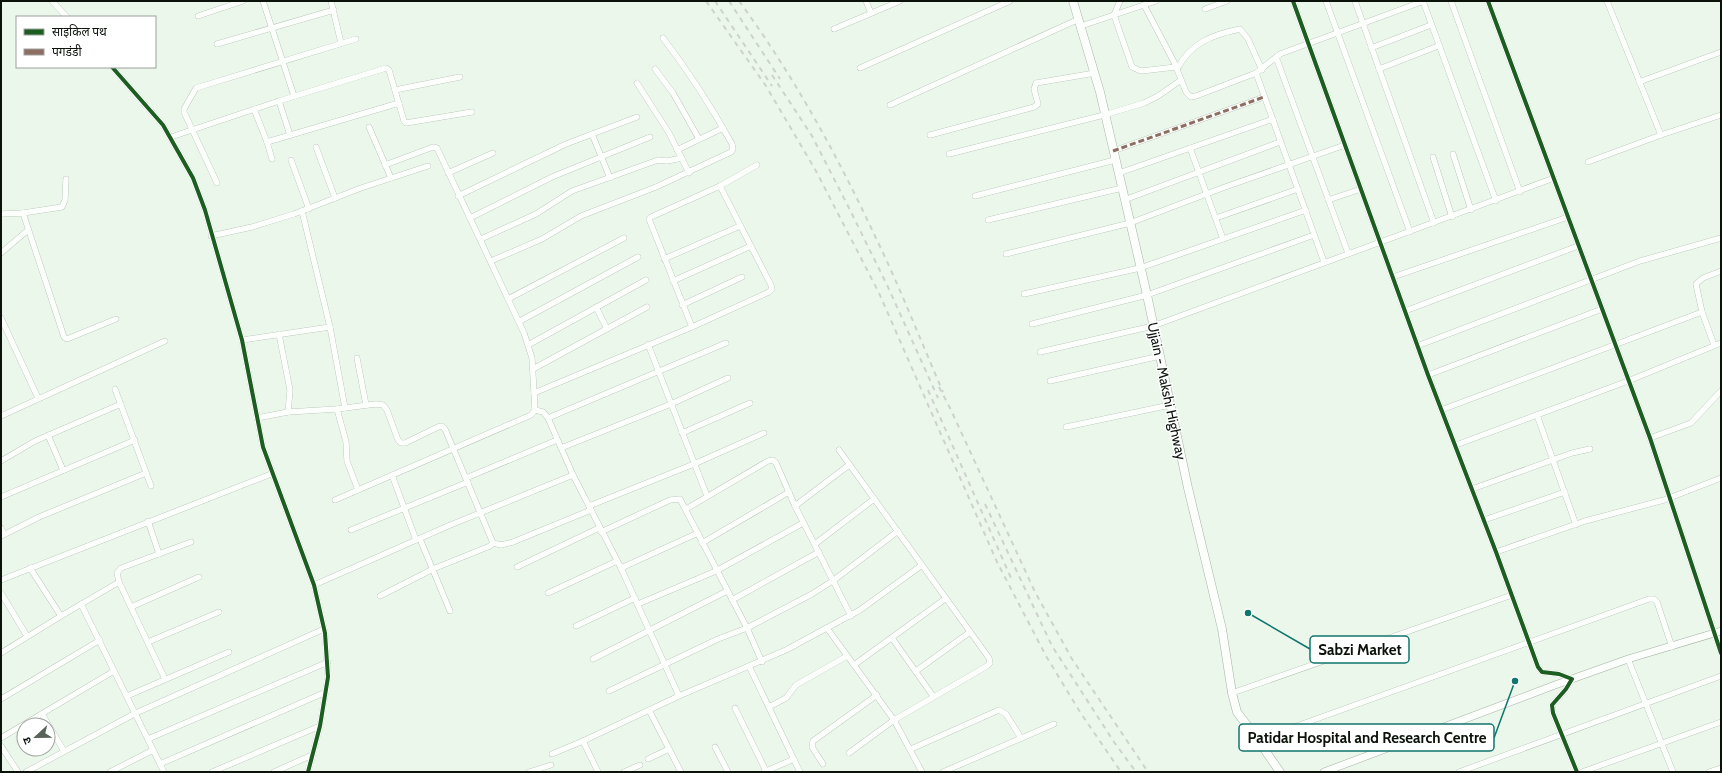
<svg xmlns="http://www.w3.org/2000/svg" width="1722" height="773" viewBox="0 0 1722 773" font-family="Cabin,'Noto Sans Devanagari',sans-serif">
<rect width="100%" height="100%" fill="#eaf7ea"/>
<g fill="none" stroke-linecap="round" stroke-linejoin="round">
<g stroke="#a7b1a7" stroke-width="6">
<g id="minor">
<path d="M 52,1 L 67,17"/>
<path d="M 263,1 L 294,96"/>
<path d="M 331,1 L 341,43"/>
<path d="M 866,1 L 871,13"/>
<path d="M 1120,1 L 1114,15 L 1132,67 L 1141,71 L 1176,67"/>
<path d="M 1293,1 L 1428,375 L 1496,552 L 1538,667 L 1542,672 L 1559,674 L 1572,679 L 1566,689 L 1552,705 L 1553,713 L 1577,772"/>
<path d="M 1326,1 L 1410,232"/>
<path d="M 1355,1 L 1434,223"/>
<path d="M 1423,1 L 1496,201"/>
<path d="M 1451,1 L 1520,192"/>
<path d="M 1488,1 L 1650,438 L 1721,653"/>
<path d="M 1607,1 L 1661,135 L 1721,115"/>
<path d="M 1144,5 L 1174,62 L 1186,92 L 1191,97 L 1196,96 L 1256,73 L 1280,54 L 1424,1"/>
<path d="M 1205,9 L 1227,1"/>
<path d="M 198,16 L 243,1"/>
<path d="M 1081,26 L 1156,1"/>
<path d="M 834,29 L 900,1"/>
<path d="M 217,44 L 334,10"/>
<path d="M 1371,48 L 1431,25"/>
<path d="M 1276,57 L 1348,253"/>
<path d="M 112,67 L 163,125 L 193,178 L 205,210 L 242,340 L 263,447 L 314,585 L 325,633 L 328,677 L 320,726 L 308,772"/>
<path d="M 860,68 L 1010,1"/>
<path d="M 655,69 L 673,93 L 699,139"/>
<path d="M 1177,69 C 1191,43 1211,35 1240,29 L 1248,39 L 1262,70"/>
<path d="M 1379,69 L 1438,46"/>
<path d="M 1256,73 L 1324,262"/>
<path d="M 1639,82 L 1721,52"/>
<path d="M 637,83 L 669,133 L 689,173"/>
<path d="M 395,90 L 460,77"/>
<path d="M 279,101 L 290,135"/>
<path d="M 890,105 L 1079,19"/>
<path d="M 254,109 L 267,142 L 399,103"/>
<path d="M 369,127 L 391,178"/>
<path d="M 592,134 L 610,178"/>
<path d="M 930,135 L 1034,107 L 1038,104 L 1034,89 L 1036,83 L 1095,73"/>
<path d="M 171,137 L 279,101 L 386,68 L 389,70 L 404,121 L 406,123 L 472,112"/>
<path d="M 267,142 L 272,159"/>
<path d="M 316,147 L 335,198"/>
<path d="M 1190,148 L 1223,239"/>
<path d="M 677,150 L 723,128"/>
<path d="M 1113,151 L 1264,97"/>
<path d="M 949,154 L 1104,115 L 1144,103 L 1158,96 L 1181,80"/>
<path d="M 1453,154 L 1471,210"/>
<path d="M 1433,157 L 1452,217"/>
<path d="M 291,160 L 309,209"/>
<path d="M 1588,162 L 1661,135"/>
<path d="M 448,173 L 493,153"/>
<path d="M 1119,173 L 1273,119"/>
<path d="M 217,183 L 184,112 L 184,109 L 196,88 L 356,39"/>
<path d="M 458,196 L 566,144 L 637,117"/>
<path d="M 975,196 L 1115,160"/>
<path d="M 1124,200 L 1280,142"/>
<path d="M 1328,200 L 1361,189"/>
<path d="M 302,211 L 330,327 L 345,408"/>
<path d="M 23,213 L 62,207 L 65,200 L 66,179"/>
<path d="M 1,214 L 23,213 L 64,337 L 67,339 L 116,319"/>
<path d="M 470,218 L 552,177 L 650,137"/>
<path d="M 1216,218 L 1298,189"/>
<path d="M 988,220 L 1122,188"/>
<path d="M 211,236 L 252,227 L 294,214 L 361,188 L 428,166"/>
<path d="M 481,239 L 536,214 L 572,191 L 658,160 L 667,161 L 682,158"/>
<path d="M 1,253 L 28,230"/>
<path d="M 1006,254 L 1130,223 L 1225,187 L 1345,145"/>
<path d="M 664,259 L 740,226"/>
<path d="M 491,261 L 542,239 L 581,216 L 656,187 L 731,152 L 733,149 L 732,144 C 711,106 689,72 663,38"/>
<path d="M 1393,277 L 1568,217"/>
<path d="M 673,281 L 751,246"/>
<path d="M 1024,294 L 1140,268 L 1306,210"/>
<path d="M 508,299 L 624,238"/>
<path d="M 682,305 L 742,277"/>
<path d="M 596,307 L 607,329"/>
<path d="M 1405,311 L 1578,246"/>
<path d="M 1,318 L 38,398"/>
<path d="M 520,321 L 638,257"/>
<path d="M 1032,324 L 1147,295 L 1314,235"/>
<path d="M 692,327 L 649,219 L 651,217 L 720,186 L 757,165"/>
<path d="M 279,334 L 290,390 L 288,412"/>
<path d="M 242,340 L 330,327"/>
<path d="M 648,344 L 707,496"/>
<path d="M 528,345 L 646,280"/>
<path d="M 1714,345 L 1702,312 L 1696,284 L 1703,278 L 1721,271"/>
<path d="M 1417,346 L 1640,261 L 1721,238"/>
<path d="M 1040,352 L 1153,326 L 1554,178"/>
<path d="M 357,358 L 366,405"/>
<path d="M 533,369 L 647,307"/>
<path d="M 1428,375 L 1602,309"/>
<path d="M 1050,381 L 1160,356"/>
<path d="M 115,389 L 151,486"/>
<path d="M 534,393 L 692,327 L 769,292 L 772,289 L 771,285 L 720,186"/>
<path d="M 337,409 L 346,442 L 347,461 L 358,490"/>
<path d="M 535,410 L 543,412 L 548,418 L 573,475 L 621,568 L 679,696"/>
<path d="M 1441,410 L 1702,312"/>
<path d="M 1537,415 L 1576,525"/>
<path d="M 1,416 L 165,341"/>
<path d="M 257,418 L 288,412 L 337,409 L 376,404 L 383,405 L 387,410 L 398,440 L 401,443 L 405,443 L 438,427 L 442,426 L 445,429 L 493,543 L 490,546 L 433,569 L 380,596"/>
<path d="M 548,418 L 726,343"/>
<path d="M 1066,427 L 1170,405"/>
<path d="M 682,433 L 750,403"/>
<path d="M 48,435 L 63,470"/>
<path d="M 1650,438 L 1691,423 L 1721,391"/>
<path d="M 1456,445 L 1628,381 L 1721,343"/>
<path d="M 561,448 L 671,404 L 728,378"/>
<path d="M 839,450 L 989,658 L 990,663 L 987,666 L 894,720 L 849,753"/>
<path d="M 1,461 L 35,441 L 121,404"/>
<path d="M 392,475 L 416,540"/>
<path d="M 466,478 L 557,440"/>
<path d="M 1472,489 L 1572,453 L 1590,449"/>
<path d="M 1,497 L 135,440"/>
<path d="M 335,500 L 531,415 L 535,410 L 532,358 L 524,333 L 437,148 L 433,147 L 385,165"/>
<path d="M 589,506 L 694,464 L 764,433"/>
<path d="M 795,506 L 849,465"/>
<path d="M 686,509 L 768,461 L 773,460 L 776,463 L 795,506 L 851,616"/>
<path d="M 1484,520 L 1565,492"/>
<path d="M 148,521 L 159,554"/>
<path d="M 1,528 L 4,534"/>
<path d="M 351,530 L 468,482"/>
<path d="M 601,532 L 670,500 L 680,499 L 747,628 L 762,662"/>
<path d="M 1,536 L 39,517 L 146,473"/>
<path d="M 420,539 L 450,611"/>
<path d="M 493,543 L 501,545 L 513,542 L 591,510"/>
<path d="M 702,543 L 789,492"/>
<path d="M 815,544 L 874,499"/>
<path d="M 1496,552 L 1585,521 L 1664,500 L 1721,478"/>
<path d="M 517,567 L 599,528"/>
<path d="M 30,568 L 61,616"/>
<path d="M 621,568 L 698,533"/>
<path d="M 1,580 L 271,474"/>
<path d="M 314,585 L 448,526 L 573,475"/>
<path d="M 1,593 L 27,636"/>
<path d="M 548,593 L 617,561"/>
<path d="M 732,600 L 819,552"/>
<path d="M 81,604 L 164,772"/>
<path d="M 638,604 L 716,571 L 803,523"/>
<path d="M 131,607 L 199,577"/>
<path d="M 576,626 L 635,598"/>
<path d="M 827,628 L 894,720 L 922,772"/>
<path d="M 892,638 L 933,696"/>
<path d="M 148,642 L 219,612"/>
<path d="M 1,653 L 61,616 L 119,582"/>
<path d="M 593,659 L 727,591"/>
<path d="M 1628,659 L 1673,772"/>
<path d="M 854,665 L 945,599"/>
<path d="M 749,666 L 800,772"/>
<path d="M 916,671 L 970,632"/>
<path d="M 165,679 L 119,582 L 117,573 L 121,568 L 191,542"/>
<path d="M 609,691 L 718,639 L 747,628 L 812,594 L 834,580 L 898,531"/>
<path d="M 1232,693 L 1512,595"/>
<path d="M 127,696 L 229,652"/>
<path d="M 1,699 L 100,640"/>
<path d="M 769,707 L 786,698 L 796,685 L 847,656"/>
<path d="M 735,708 L 766,771"/>
<path d="M 649,710 L 681,772"/>
<path d="M 42,714 L 64,751"/>
<path d="M 1,738 L 114,671"/>
<path d="M 148,739 L 328,662"/>
<path d="M 1258,740 L 1649,599 L 1654,599 L 1657,602 L 1672,647"/>
<path d="M 583,741 L 598,772"/>
<path d="M 1,746 L 18,772"/>
<path d="M 715,747 L 728,772"/>
<path d="M 911,749 L 999,710 L 1006,714 L 1021,738"/>
<path d="M 552,754 L 583,741 L 679,696 L 786,650 L 860,610 L 922,565"/>
<path d="M 648,759 L 669,749"/>
<path d="M 160,764 L 326,692"/>
<path d="M 823,764 L 812,747 L 813,741 L 877,695"/>
<path d="M 26,772 L 136,713 L 324,629"/>
<path d="M 110,772 L 153,750"/>
<path d="M 212,772 L 320,726"/>
<path d="M 274,772 L 312,755"/>
<path d="M 529,772 L 551,765"/>
<path d="M 624,772 L 640,765"/>
<path d="M 764,772 L 794,759"/>
<path d="M 943,772 L 1054,724"/>
<path d="M 1459,772 L 1721,676"/>
<path d="M 1582,772 L 1721,722"/>
<path d="M 1709,772 L 1721,768"/>
</g>
</g>
<g stroke="#a7b1a7" stroke-width="8">
<path id="tertiary" d="M 1324,772 L 1555,685 L 1628,659 L 1721,631"/>
</g>
<g stroke="#a7b1a7" stroke-width="9">
<path id="secondary" d="M 1073,1 L 1100,92 L 1147,295 L 1188,488 L 1222,629 L 1232,693 L 1237,712 L 1258,740 L 1280,772"/>
</g>
<use href="#minor" stroke="#fcfefc" stroke-width="5.5"/>
<use href="#tertiary" stroke="#fcfefc" stroke-width="7"/>
<use href="#secondary" stroke="#fcfefc" stroke-width="8"/>
<g stroke="#ced2ce" stroke-width="2" stroke-dasharray="5 5" stroke-linecap="butt">
<path d="M 706,1 L 766,86 L 816,171 L 879,293 L 997,562 L 1046,656 L 1080,712 L 1121,772"/>
<path d="M 715,1 L 772,86"/>
<path d="M 729,1 L 780,79"/>
<path d="M 739,1 C 792,73 836,153 874,234 C 899,285 920,339 943,392"/>
<path d="M 772,75 L 812,136 L 849,208 L 888,287 L 938,398"/>
<path d="M 939,387 L 950,408 L 1035,592 L 1072,659 L 1148,772"/>
<path d="M 928,390 L 1011,578"/>
<path d="M 985,504 L 1052,646 L 1114,742 L 1136,772"/>
</g>
<path stroke="#8d6e63" stroke-width="3" stroke-dasharray="6 3" stroke-linecap="butt" d="M 1113,151 L 1264,97"/>
<g stroke="#fff" stroke-width="6">
<g id="cycleway">
<path d="M 1293,1 L 1428,375 L 1496,552 L 1538,667 L 1542,672 L 1559,674 L 1572,679 L 1566,689 L 1552,705 L 1553,713 L 1577,772"/>
<path d="M 1488,1 L 1650,438 L 1721,653"/>
<path d="M 112,67 L 163,125 L 193,178 L 205,210 L 242,340 L 263,447 L 314,585 L 325,633 L 328,677 L 320,726 L 308,772"/>
</g>
</g>
<use href="#cycleway" stroke="#1b5e20" stroke-width="4"/>
</g>
<g text-anchor="middle" dominant-baseline="central" stroke-width="3" stroke-linejoin="round" paint-order="stroke">
<g font-size="14" fill="#0a120a" stroke="#fff">
<text transform="translate(1167 391) rotate(78)">Ujjain - Makshi Highway</text>
</g>
</g>
<path fill="none" stroke="#0f766e" stroke-width="1.5" d="M1248 613L1310 649M1515 681L1494 738"/>
<g fill="#0f766e" stroke="#fff" stroke-width="1.5">
<circle cx="1248" cy="613" r="4"/>
<circle cx="1515" cy="681" r="4"/>
</g>
<g fill="#fff" stroke="#0f766e" stroke-width="1.5">
<rect x="1310" y="636" width="99" height="27" rx="4"/>
<rect x="1239" y="724" width="255" height="27" rx="4"/>
</g>
<g font-size="15" text-anchor="middle" font-weight="bold" fill="#0a120a">
<text x="1360" y="655">Sabzi Market</text>
<text x="1367" y="743">Patidar Hospital and Research Centre</text>
</g>
<rect width="1722" height="773" fill="none" stroke="#0a120a" stroke-width="4"/>
<rect x="16" y="16" width="140" height="52" fill="#ffffff" stroke="#9da09d"/>
<rect x="24" y="29" width="20" height="6" fill="#1b5e20" stroke="#9da09d"/>
<text x="52" y="36" font-size="12" fill="#0a120a">साइकिल पथ</text>
<rect x="24" y="49" width="20" height="6" fill="#8d6e63" stroke="#9da09d"/>
<text x="52" y="56" font-size="12" fill="#0a120a">पगडंडी</text>
<g transform="translate(36 737) rotate(248)"><circle r="19" fill="#ffffff" stroke="#9da09d"/>
<path d="M0-3L7 15L0 10L-7 15Z" fill="#586258"/>
<text y="-6" font-size="11" font-weight="bold" text-anchor="middle" fill="#0a120a">उ</text>
</g>
</svg>
